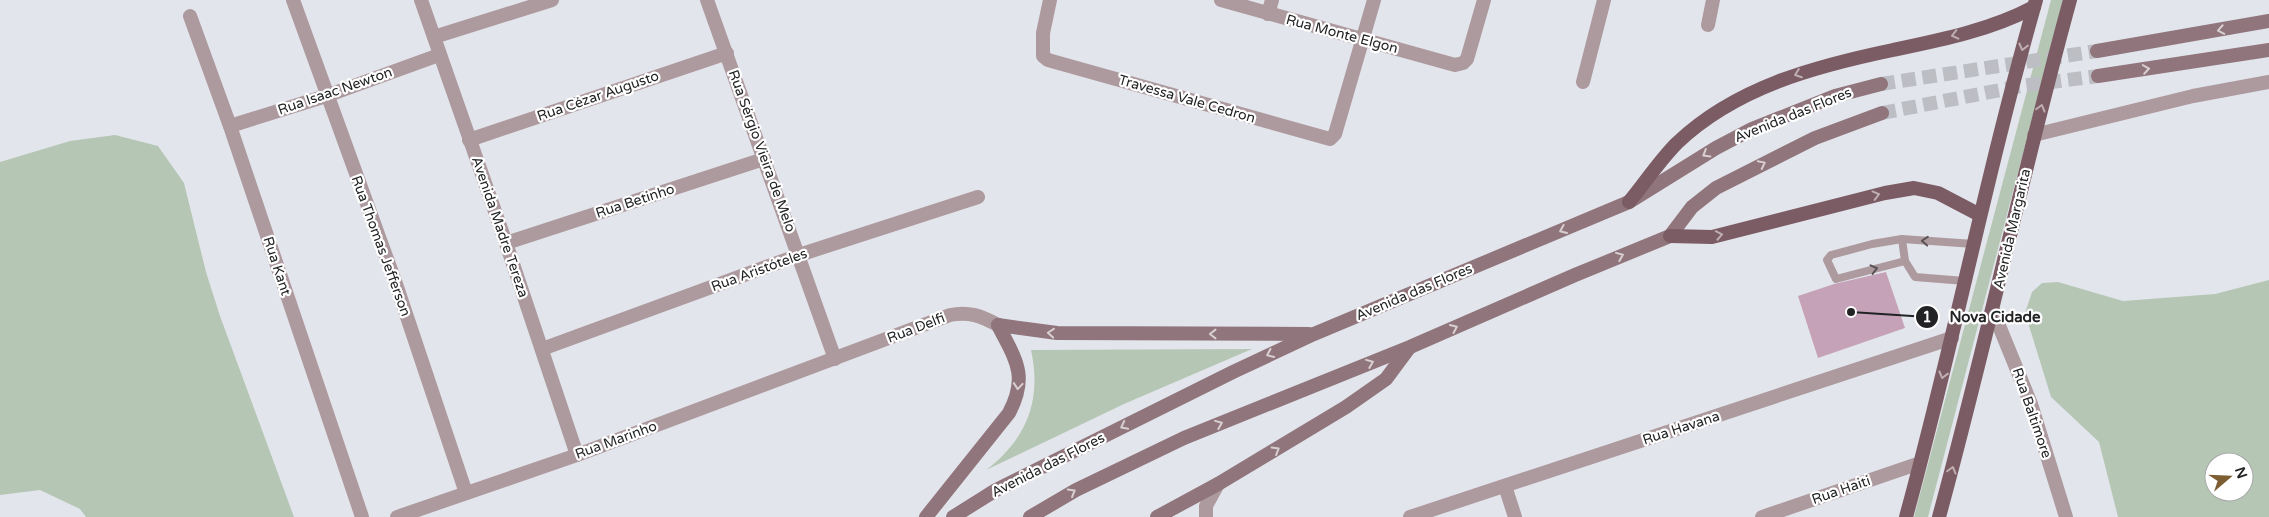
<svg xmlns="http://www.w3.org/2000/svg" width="2269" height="517" viewBox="0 0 2269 517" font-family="'Varela Round',sans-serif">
<rect width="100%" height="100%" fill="#e3e5ec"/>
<g fill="#b5c7b4" fill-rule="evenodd">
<path d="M 2051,0 L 2063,0 L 1928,517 L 1914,517 Z"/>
<path d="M 115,135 L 158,146 L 184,183 L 206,272 L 220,316 L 294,517 L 86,517 L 80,509 L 40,490 L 0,495 L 0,162 L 70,141 Z"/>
<path d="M 2269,280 L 2269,517 L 2118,517 L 2099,442 L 2051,397 L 2025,313 L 2032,292 L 2042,283 L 2058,282 L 2123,301 L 2215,294 ZM 2214,462 L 2244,462 L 2244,492 L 2214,492 Z"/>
<path d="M 1252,349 L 1124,404 L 986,470 C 1027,439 1042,400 1031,350 Z"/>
</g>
<path fill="#c5a2b7" d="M 1886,272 L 1905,328 L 1818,358 L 1798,296 L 1834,284 Z"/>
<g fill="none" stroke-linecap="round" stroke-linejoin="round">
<g stroke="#bcbec4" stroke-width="14" stroke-dasharray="14 7" stroke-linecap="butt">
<path d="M 1881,84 L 2097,51"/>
<path d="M 1882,113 L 2021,86 L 2098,76"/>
</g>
<g stroke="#ad9a9e" stroke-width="8">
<path d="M 1902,239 L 1905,261 L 1915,277 L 1965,281"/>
<path d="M 1905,261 L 1836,279 L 1827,260 L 1831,255 L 1872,244 L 1902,239 L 1974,244"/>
</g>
<g stroke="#ad9a9e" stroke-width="14">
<path d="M 293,0 L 395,281 L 466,493"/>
<path d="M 421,0 L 506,243 L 577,455"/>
<path d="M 707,0 L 835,359"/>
<path d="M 1050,0 L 1043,33 L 1043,56 L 1048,60 L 1330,139 L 1335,134 L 1374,0"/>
<path d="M 1221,0 L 1455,65 L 1463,63 L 1467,59 L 1484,0"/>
<path d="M 1268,14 L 1272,0"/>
<path d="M 190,16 L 230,126 L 362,517"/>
<path d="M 1708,25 L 1713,0"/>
<path d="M 434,37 L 552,0"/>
<path d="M 1583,82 L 1604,0"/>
<path d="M 230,126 L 326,96 L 439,55"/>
<path d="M 469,140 L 727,53"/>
<path d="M 506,243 L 764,159"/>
<path d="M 1993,311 L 2031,404 L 2066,517"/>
<path d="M 542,349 L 799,255 L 978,197"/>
<path d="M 1505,486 L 1515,517"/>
<path d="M 397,517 L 577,455 L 950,315 C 969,311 981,316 998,325"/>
<path d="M 1206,517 L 1206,506 L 1218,484"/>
<path d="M 1410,517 L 1952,338"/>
<path d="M 1762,517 L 1920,463"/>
</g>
<path stroke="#ad9a9e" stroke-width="14" d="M 2034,135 L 2193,96 L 2269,82"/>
<g stroke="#90767c" stroke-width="14">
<path d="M 2097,51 L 2269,21"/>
<path d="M 2098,76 L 2269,50"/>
<path d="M 998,325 L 1057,333 L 1309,334"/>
<path d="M 926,517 L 1009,413 C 1029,375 1015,359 998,325"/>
<path d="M 953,517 L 996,490 L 1233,372 L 1314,334 L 1629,202 L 1716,148 L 1752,129 L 1835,96 L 1881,84"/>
<path d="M 1030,517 L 1076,490 L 1184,438 L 1410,347 L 1575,275 L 1670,236 L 1692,207 L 1716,188 L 1815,138 L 1882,113"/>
<path d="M 1157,517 L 1218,484 L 1346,407 L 1386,379 L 1409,348"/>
</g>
<g stroke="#7c5c64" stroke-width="14">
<path d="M 1629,202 C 1645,183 1659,161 1677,143 C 1736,87 1816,66 1893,50 C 1941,40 1991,30 2034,7"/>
<path d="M 1670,236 L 1712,237 L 1885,193 L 1914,188 L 1938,193 L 1980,215"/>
<path d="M 1906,517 C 1953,346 1987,171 2036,0"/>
<path d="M 1939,517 C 1986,345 2023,171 2070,0"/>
</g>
</g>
<defs><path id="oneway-chevron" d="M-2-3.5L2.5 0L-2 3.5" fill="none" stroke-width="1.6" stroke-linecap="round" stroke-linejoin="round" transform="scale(1.25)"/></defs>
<g stroke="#d8cfd1">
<use href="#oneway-chevron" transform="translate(2221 30) rotate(169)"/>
<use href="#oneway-chevron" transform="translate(2146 69) rotate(-9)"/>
<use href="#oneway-chevron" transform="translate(1706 154) rotate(149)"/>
<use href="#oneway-chevron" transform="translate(1762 164) rotate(-26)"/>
<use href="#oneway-chevron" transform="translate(1563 230) rotate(157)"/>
<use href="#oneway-chevron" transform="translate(1620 256) rotate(-22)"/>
<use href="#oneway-chevron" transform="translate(1454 328) rotate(-24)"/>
<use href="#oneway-chevron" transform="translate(1051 333) rotate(-175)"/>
<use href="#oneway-chevron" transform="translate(1213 334) rotate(180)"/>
<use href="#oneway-chevron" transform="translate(1270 354) rotate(155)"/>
<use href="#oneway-chevron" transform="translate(1370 363) rotate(-22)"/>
<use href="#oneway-chevron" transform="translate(1018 386) rotate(95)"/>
<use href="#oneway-chevron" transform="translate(1219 424) rotate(-22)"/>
<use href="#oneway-chevron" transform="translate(1124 426) rotate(153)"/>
<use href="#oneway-chevron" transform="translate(1276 450) rotate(-31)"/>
<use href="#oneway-chevron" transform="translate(1072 492) rotate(-30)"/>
</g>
<g stroke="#beaeb2">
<use href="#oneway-chevron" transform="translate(1955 35) rotate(166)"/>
<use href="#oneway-chevron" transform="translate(2023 47) rotate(104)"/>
<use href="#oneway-chevron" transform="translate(1798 74) rotate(160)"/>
<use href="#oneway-chevron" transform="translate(2041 108) rotate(-75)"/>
<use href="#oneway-chevron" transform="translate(1876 195) rotate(-14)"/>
<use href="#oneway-chevron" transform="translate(1719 235) rotate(-11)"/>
<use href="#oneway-chevron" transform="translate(1943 375) rotate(104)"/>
<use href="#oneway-chevron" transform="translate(1952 470) rotate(-75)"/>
</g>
<g stroke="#5a5355">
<use href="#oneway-chevron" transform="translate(1925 241) rotate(-176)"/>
<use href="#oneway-chevron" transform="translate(1874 269) rotate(-14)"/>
</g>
<g text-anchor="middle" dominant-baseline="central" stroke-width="4.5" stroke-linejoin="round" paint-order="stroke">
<g font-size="14" fill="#222325" stroke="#fff">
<text transform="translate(1342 34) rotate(15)">Rua Monte Elgon</text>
<text transform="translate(335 91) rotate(-19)">Rua Isaac Newton</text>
<text transform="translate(598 96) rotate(-19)">Rua Cézar Augusto</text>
<text transform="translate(1187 99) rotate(16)">Travessa Vale Cedron</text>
<text transform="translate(1793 115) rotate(-22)">Avenida das Flores</text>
<text transform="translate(762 151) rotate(70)">Rua Sérgio Vieira de Melo</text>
<text transform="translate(635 201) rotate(-18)">Rua Betinho</text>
<text transform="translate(500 227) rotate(71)">Avenida Madre Tereza</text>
<text transform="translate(2012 229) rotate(-77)">Avenida Margarita</text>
<text transform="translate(381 246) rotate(70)">Rua Thomas Jefferson</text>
<text transform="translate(277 266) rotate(72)">Rua Kant</text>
<text transform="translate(759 270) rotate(-20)">Rua Aristóteles</text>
<text transform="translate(1414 292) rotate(-23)">Avenida das Flores</text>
<text transform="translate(916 328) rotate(-21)">Rua Delfi</text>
<text transform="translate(2032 413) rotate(71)">Rua Baltimore</text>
<text transform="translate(1681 428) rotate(-18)">Rua Havana</text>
<text transform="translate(616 440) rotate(-20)">Rua Marinho</text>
<text transform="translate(1048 465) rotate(-27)">Avenida das Flores</text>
<text transform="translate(1841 490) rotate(-19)">Rua Haiti</text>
</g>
</g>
<path fill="none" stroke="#222325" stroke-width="2" d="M1851 312L1927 317"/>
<g fill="#222325" stroke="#fff" stroke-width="2">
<circle cx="1851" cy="312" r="5"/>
<circle cx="1927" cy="317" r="12"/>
</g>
<g font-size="15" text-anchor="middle" font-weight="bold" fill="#fff">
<text x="1927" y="322">1</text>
</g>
<g font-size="15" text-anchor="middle" font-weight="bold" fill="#222325" stroke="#fff" stroke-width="4.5" stroke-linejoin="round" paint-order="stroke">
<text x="1995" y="322">Nova Cidade</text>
</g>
<g transform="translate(2229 477) rotate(71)"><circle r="24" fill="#ffffff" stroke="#a7a7a8"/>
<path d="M0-4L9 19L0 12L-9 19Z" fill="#7d5e33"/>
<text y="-8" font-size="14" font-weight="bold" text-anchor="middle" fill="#222325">N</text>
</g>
</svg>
